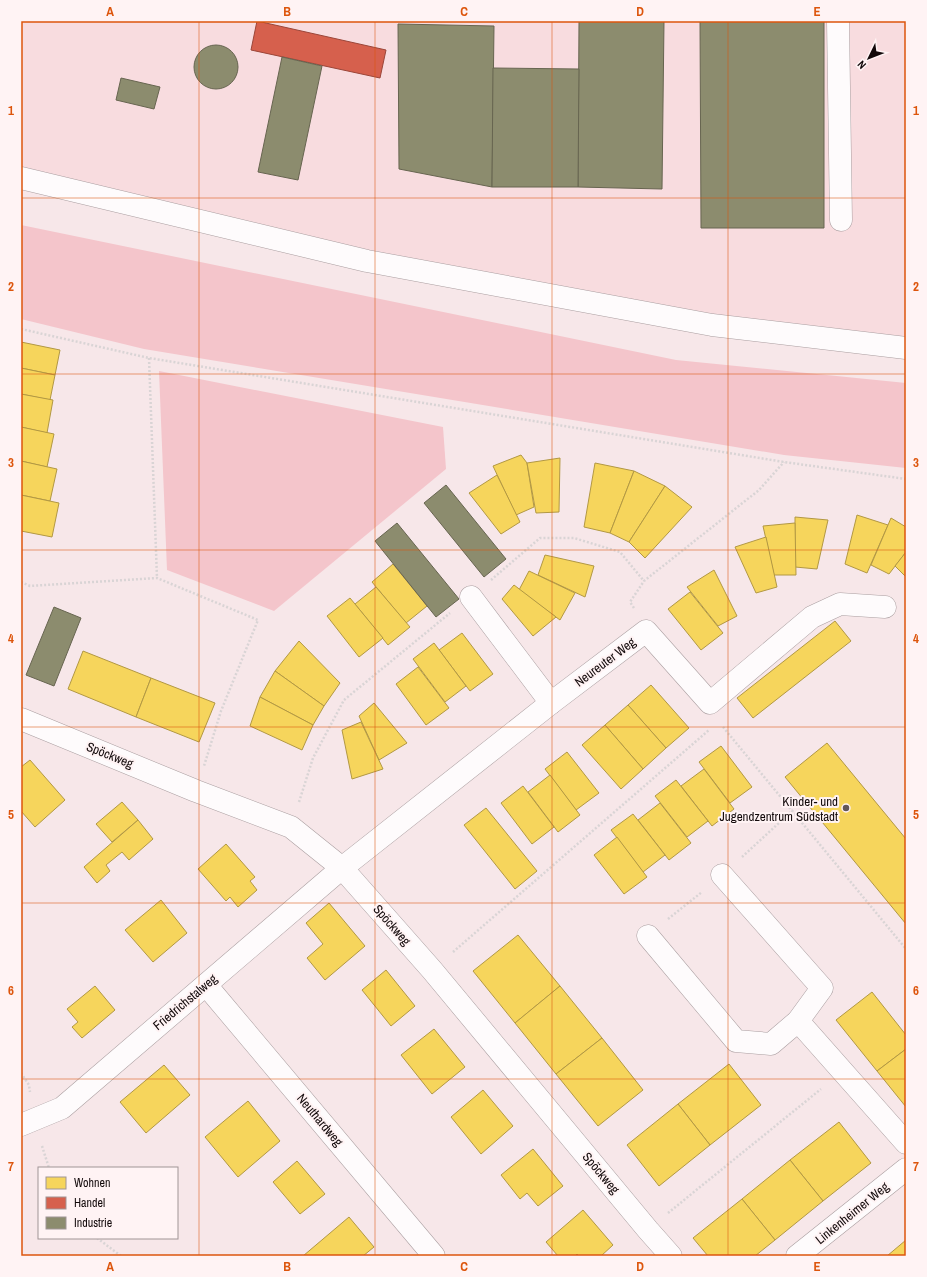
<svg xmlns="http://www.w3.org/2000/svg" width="927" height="1277" viewBox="0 0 927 1277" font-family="'Archivo Narrow',sans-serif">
<rect width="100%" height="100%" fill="#f7e7e9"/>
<path fill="#f8dcdf" d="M 21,21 L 906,21 L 906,348 L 712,325 L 21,178 Z"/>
<g fill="#f4c5cb">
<path d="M 21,225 L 676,360 L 906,383 L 906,468 L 784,455 L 144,349 L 21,319 Z"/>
<path d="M 159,371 L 443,427 L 446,469 L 274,611 L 167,570 Z"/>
</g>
<g fill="#f6d55c" stroke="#b29843">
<path d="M 21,342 L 60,350 L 55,375 L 21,368 Z"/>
<path d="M 21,368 L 55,375 L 50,400 L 21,394 Z"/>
<path d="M 21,394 L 53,400 L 47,433 L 21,427 Z"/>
<path d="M 21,427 L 54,434 L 47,467 L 21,461 Z"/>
<path d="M 521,455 L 527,463 L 534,507 L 516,515 L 493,466 Z"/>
<path d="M 560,458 L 559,512 L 536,513 L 527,463 Z"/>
<path d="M 21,461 L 57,469 L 50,501 L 21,495 Z"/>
<path d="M 595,463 L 634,471 L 610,533 L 584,527 Z"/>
<path d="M 634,471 L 665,486 L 629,542 L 610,533 Z"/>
<path d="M 497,475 L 520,522 L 501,534 L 469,493 Z"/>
<path d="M 665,486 L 692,507 L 645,558 L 629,542 Z"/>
<path d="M 21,495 L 59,503 L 52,537 L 21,531 Z"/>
<path d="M 857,515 L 888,525 L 867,573 L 845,564 Z"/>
<path d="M 795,517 L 828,520 L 817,569 L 795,567 Z"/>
<path d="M 891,518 L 906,527 L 906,552 L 889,574 L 871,565 Z"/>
<path d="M 795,523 L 796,575 L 774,575 L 763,526 Z"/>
<path d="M 766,537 L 777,587 L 756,593 L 735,547 Z"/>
<path d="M 906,552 L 906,577 L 895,566 Z"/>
<path d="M 545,555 L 594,566 L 585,597 L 538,575 Z"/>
<path d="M 393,564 L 427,606 L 406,623 L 372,582 Z"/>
<path d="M 714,570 L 737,616 L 718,626 L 687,587 Z"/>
<path d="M 529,571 L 575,593 L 560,620 L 519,590 Z"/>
<path d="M 514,585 L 556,617 L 533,636 L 502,599 Z"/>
<path d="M 376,587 L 410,627 L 388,645 L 355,604 Z"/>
<path d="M 690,592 L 723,633 L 701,650 L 668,609 Z"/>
<path d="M 350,598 L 383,638 L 359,657 L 327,616 Z"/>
<path d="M 835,621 L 851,641 L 753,718 L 737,698 Z"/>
<path d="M 462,633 L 493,674 L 470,691 L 439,650 Z"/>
<path d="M 299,641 L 340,683 L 324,706 L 275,671 Z"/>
<path d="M 434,643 L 466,686 L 445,702 L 413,659 Z"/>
<path d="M 83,651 L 151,678 L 136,717 L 68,689 Z"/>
<path d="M 418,667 L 449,708 L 426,725 L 396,684 Z"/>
<path d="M 275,671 L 324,706 L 313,725 L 260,697 Z"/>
<path d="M 151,678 L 215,703 L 199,742 L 136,717 Z"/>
<path d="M 651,685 L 689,728 L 666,748 L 628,705 Z"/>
<path d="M 260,697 L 313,725 L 302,750 L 250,726 Z"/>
<path d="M 374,703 L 407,743 L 379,760 L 359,716 Z"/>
<path d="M 628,705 L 666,748 L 643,769 L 605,725 Z"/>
<path d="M 361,722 L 383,769 L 352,779 L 342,730 Z"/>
<path d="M 605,725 L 643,769 L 621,789 L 582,745 Z"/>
<path d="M 827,743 L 906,839 L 906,924 L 785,777 Z"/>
<path d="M 721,746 L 752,787 L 730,803 L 699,762 Z"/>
<path d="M 567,752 L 599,793 L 576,810 L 545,769 Z"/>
<path d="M 30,760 L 65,800 L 35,827 L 21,811 L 21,767 Z"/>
<path d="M 704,769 L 734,809 L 712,826 L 681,786 Z"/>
<path d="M 550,775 L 580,815 L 558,832 L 528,792 Z"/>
<path d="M 676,780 L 708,821 L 687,837 L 655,796 Z"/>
<path d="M 523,786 L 554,827 L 532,844 L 501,803 Z"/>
<path d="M 122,802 L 138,820 L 112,842 L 96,824 Z"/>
<path d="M 660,803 L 691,843 L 669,860 L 638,820 Z"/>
<path d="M 486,808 L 537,871 L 515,889 L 464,825 Z"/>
<path d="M 633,814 L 665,855 L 643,872 L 611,830 Z"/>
<path d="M 138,820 L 153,839 L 129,860 L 122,852 L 106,865 L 110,871 L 97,883 L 84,867 Z"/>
<path d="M 617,837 L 647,877 L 624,894 L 594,855 Z"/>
<path d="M 226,844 L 255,877 L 250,881 L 257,890 L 238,907 L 230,897 L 226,901 L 198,869 Z"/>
<path d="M 161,900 L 187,933 L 153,962 L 125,930 Z"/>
<path d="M 329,903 L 365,946 L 325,980 L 307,958 L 323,944 L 306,923 Z"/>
<path d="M 518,935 L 560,986 L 515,1023 L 473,971 Z"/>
<path d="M 386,970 L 415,1006 L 391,1026 L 362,990 Z"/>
<path d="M 95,986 L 115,1010 L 82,1038 L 72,1027 L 78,1022 L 67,1009 Z"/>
<path d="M 560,986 L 602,1038 L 556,1074 L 515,1023 Z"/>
<path d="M 872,992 L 906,1035 L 906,1049 L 877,1071 L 836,1020 Z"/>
<path d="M 434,1029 L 465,1067 L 432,1094 L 401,1055 Z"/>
<path d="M 602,1038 L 643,1090 L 598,1126 L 556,1074 Z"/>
<path d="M 906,1049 L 906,1107 L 877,1071 Z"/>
<path d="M 729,1064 L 761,1105 L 710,1145 L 678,1104 Z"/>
<path d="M 164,1065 L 190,1095 L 146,1133 L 120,1102 Z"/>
<path d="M 483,1090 L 513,1126 L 481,1154 L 451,1117 Z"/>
<path d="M 248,1101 L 280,1141 L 238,1177 L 205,1137 Z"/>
<path d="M 678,1104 L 710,1145 L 659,1186 L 627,1145 Z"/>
<path d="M 839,1122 L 871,1163 L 823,1201 L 790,1160 Z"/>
<path d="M 533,1149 L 563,1186 L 538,1206 L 527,1193 L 520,1199 L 501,1175 Z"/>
<path d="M 790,1160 L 823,1201 L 775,1240 L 742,1199 Z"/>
<path d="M 297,1161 L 325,1194 L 300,1214 L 273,1182 Z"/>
<path d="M 742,1199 L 775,1240 L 755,1256 L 708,1256 L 693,1238 Z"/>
<path d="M 583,1210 L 613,1245 L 601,1256 L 579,1256 L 577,1254 L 575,1256 L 558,1256 L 546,1242 Z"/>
<path d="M 349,1217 L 374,1247 L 363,1256 L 303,1256 Z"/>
<path d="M 906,1240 L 906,1256 L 887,1256 Z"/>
</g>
<path fill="#d6604d" stroke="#9b4639" d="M 257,21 L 386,50 L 380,78 L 251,50 Z"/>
<g fill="#8c8c6e" stroke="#676550">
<path d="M 579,21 L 664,21 L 662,189 L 578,187 Z"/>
<path d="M 700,21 L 824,21 L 824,228 L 701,228 Z"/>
<path d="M 398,24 L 494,26 L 492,187 L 399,169 Z"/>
<circle cx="216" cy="67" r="22"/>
<path d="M 282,57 L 322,66 L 298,180 L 258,172 Z"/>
<path d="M 493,68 L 579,69 L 578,187 L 492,187 Z"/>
<path d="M 121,78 L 160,87 L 154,109 L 116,100 Z"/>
<path d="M 446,485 L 506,559 L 484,577 L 424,503 Z"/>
<path d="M 397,523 L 459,599 L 436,617 L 375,541 Z"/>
<path d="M 54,607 L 81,618 L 54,686 L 26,675 Z"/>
</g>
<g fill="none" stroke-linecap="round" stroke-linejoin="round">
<g stroke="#aa9ea0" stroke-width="23">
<g id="minor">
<path d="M 838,21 L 841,220"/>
<path d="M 471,597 L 551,703"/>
<path d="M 21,719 L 196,791 L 291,827 L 342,868 L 432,970 L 648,1230 L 671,1256"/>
<path d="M 722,875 L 822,988 L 798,1021 L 906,1143"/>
<path d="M 648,936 L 736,1041 L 771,1044 L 798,1021"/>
<path d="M 206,985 L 434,1256"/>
<path d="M 21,1125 L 62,1108 L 342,868 L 551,703 L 646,631 L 710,703 L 812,617 L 840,604 L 885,607"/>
<path d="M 797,1256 L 906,1169"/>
</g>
</g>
<g stroke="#aa9ea0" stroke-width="23">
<path id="major" d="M 21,178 L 367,261 L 712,325 L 906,348"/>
</g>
<g stroke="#d9d4d5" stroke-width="2.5" stroke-dasharray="2 2" stroke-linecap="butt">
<path d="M 21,329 L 149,358 L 784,462 L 906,479"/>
<path d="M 149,358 L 157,578"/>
<path d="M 491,580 L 540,538 L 574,538 L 620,552 L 644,581"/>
<path d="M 21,582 L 30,586 L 157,578 L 258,620 L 221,711 L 204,766"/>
<path d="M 634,608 L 630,602 L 644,581 L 759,490 L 784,462"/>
<path d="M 723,727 L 906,949"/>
<path d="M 299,802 L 313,758 L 344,700 L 450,613"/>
<path d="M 742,857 L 793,810"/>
<path d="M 668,919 L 702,892"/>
<path d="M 453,952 L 709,730"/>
<path d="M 21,1073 L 29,1085 L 30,1092"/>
<path d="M 42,1146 L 49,1168"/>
<path d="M 668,1213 L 821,1089"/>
<path d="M 97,1238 L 121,1256"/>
</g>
<use href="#minor" stroke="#fefbfc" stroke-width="22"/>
<use href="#major" stroke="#fefbfc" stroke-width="22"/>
</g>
<path fill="none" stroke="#dd550c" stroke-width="1" stroke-opacity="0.55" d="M 199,21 L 199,1256M 375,21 L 375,1256M 552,21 L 552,1256M 728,21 L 728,1256M 21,198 L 906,198M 21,374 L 906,374M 21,550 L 906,550M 21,727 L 906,727M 21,903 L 906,903M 21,1079 L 906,1079"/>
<circle fill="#625758" stroke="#fff3f4" stroke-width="1.5" cx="846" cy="808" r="4"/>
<g text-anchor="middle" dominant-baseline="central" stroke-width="4" stroke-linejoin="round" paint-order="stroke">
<g font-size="13" fill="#12090a" stroke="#fff3f4">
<text transform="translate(605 662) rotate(-37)">Neureuter Weg</text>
<text transform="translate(110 755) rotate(22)">Spöckweg</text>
<text transform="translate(392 925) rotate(49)">Spöckweg</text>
<text transform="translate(185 1002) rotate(-40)">Friedrichstalweg</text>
<text transform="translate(320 1120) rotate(50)">Neuthardweg</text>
<text transform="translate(601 1173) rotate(50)">Spöckweg</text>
<text transform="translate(852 1213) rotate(-39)">Linkenheimer Weg</text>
</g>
<g font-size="13" fill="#12090a" stroke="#fff3f4" text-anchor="end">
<text x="838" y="801">Kinder- und<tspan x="838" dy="15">Jugendzentrum Südstadt</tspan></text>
</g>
</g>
<rect width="927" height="1277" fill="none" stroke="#fff3f4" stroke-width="44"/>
<rect x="38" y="1167" width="140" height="72" fill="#fff3f4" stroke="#a09596"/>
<rect x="46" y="1177" width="20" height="12" fill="#f6d55c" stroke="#a09596"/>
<text x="74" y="1187" font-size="12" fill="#12090a">Wohnen</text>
<rect x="46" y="1197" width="20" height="12" fill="#d6604d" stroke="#a09596"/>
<text x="74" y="1207" font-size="12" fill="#12090a">Handel</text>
<rect x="46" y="1217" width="20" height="12" fill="#8c8c6e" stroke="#a09596"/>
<text x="74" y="1227" font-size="12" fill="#12090a">Industrie</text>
<g transform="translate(869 58) rotate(227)" stroke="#fff3f4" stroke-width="3" paint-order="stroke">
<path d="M0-3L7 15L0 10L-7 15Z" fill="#12090a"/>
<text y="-6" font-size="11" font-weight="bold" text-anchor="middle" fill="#12090a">N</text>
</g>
<rect x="22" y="22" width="883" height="1233" fill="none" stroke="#dd550c" stroke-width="1.5"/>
<g font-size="13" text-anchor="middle" font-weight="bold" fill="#dd550c">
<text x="110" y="16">A</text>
<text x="287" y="16">B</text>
<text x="464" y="16">C</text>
<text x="640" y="16">D</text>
<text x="817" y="16">E</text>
<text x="11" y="115">1</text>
<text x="916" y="115">1</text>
<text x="11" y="291">2</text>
<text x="916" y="291">2</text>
<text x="11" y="467">3</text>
<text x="916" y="467">3</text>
<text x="11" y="643">4</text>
<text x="916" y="643">4</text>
<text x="11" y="819">5</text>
<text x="916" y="819">5</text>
<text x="11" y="995">6</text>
<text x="916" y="995">6</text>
<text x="11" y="1171">7</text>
<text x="916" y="1171">7</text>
<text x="110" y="1271">A</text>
<text x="287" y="1271">B</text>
<text x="464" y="1271">C</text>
<text x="640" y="1271">D</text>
<text x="817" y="1271">E</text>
</g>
</svg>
